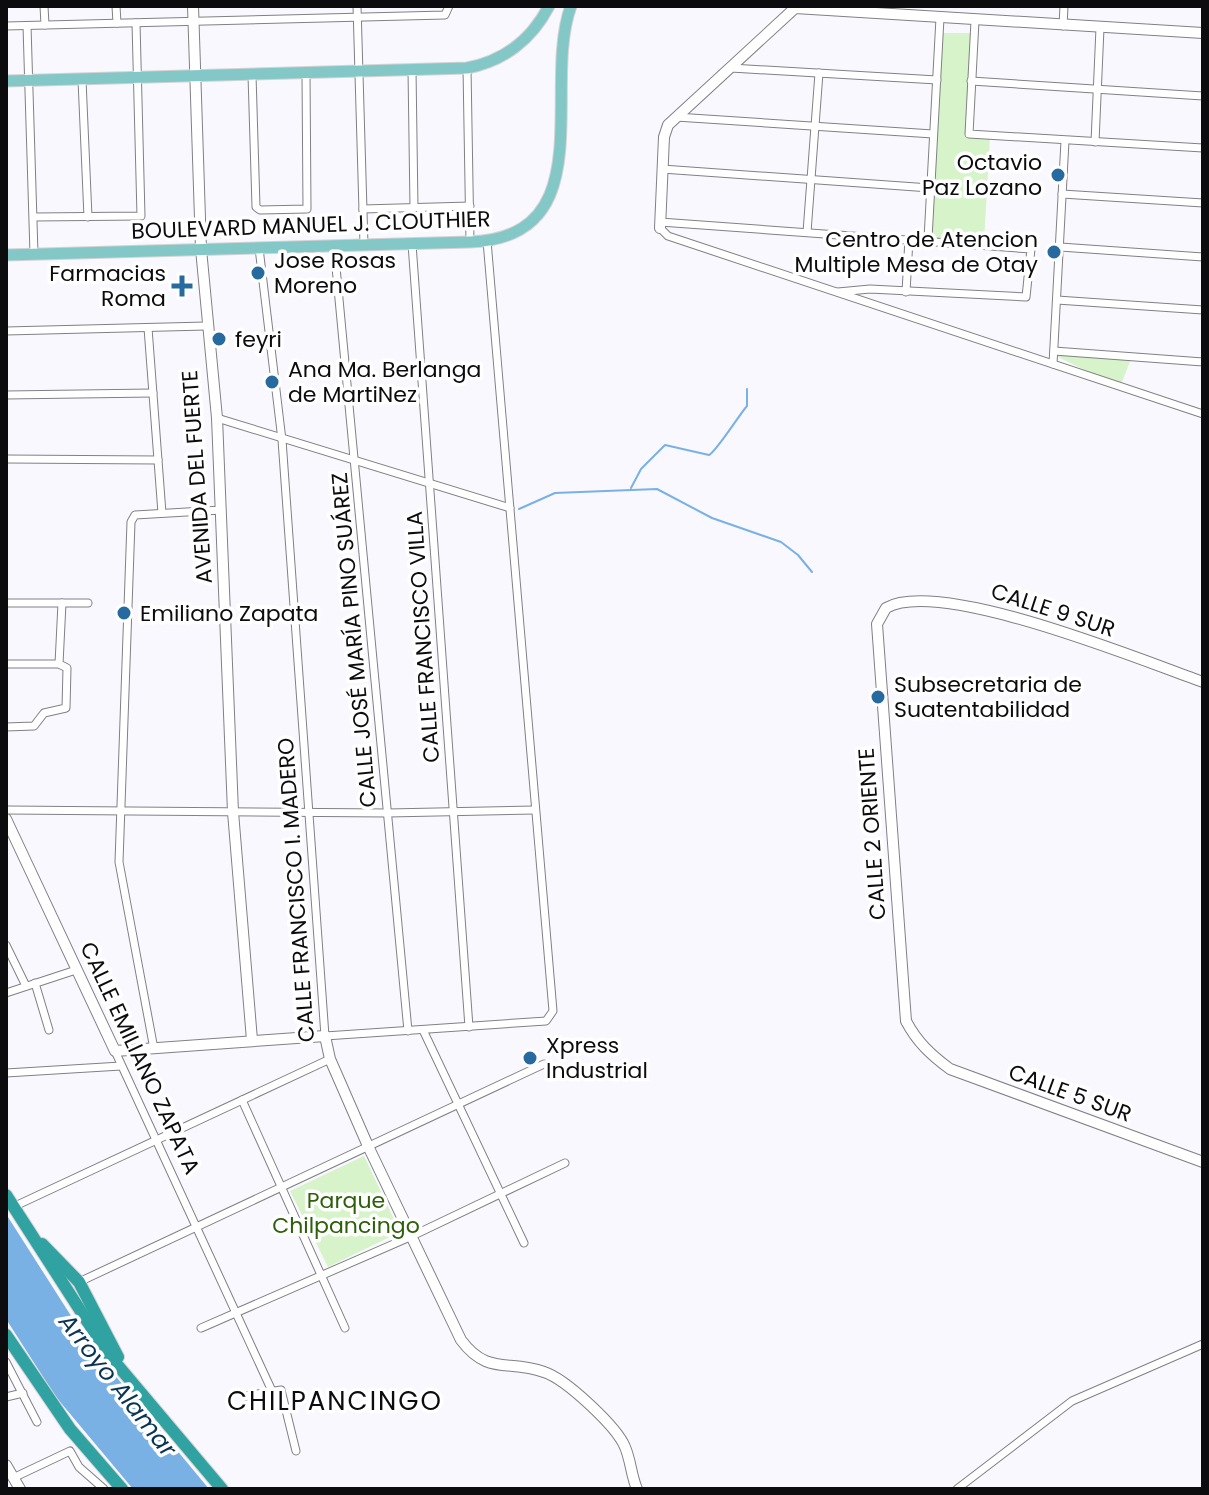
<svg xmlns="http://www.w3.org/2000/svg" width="1209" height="1495" viewBox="0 0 1209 1495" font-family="Poppins,sans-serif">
<rect width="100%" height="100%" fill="#f8f8fe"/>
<g fill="#d6f3ca">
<path d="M 940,33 L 973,33 L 967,134 L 990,136 L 984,242 L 928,239 Z"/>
<path d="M 1054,355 L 1131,359 L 1120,387 Z"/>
<path d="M 364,1156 L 400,1232 L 328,1267 L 290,1191 Z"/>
</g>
<path fill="#7ab1e4" d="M 6,1214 L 89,1344 L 209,1489 L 133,1489 L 56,1397 L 6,1319 Z"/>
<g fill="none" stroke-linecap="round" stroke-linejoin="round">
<g stroke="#7ab1e4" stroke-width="2">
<path d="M 631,488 L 641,469 L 665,445 L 709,455 C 716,452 739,415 747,406 L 747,389"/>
<path d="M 519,509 L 555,493 L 657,489 L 712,518 L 781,542 L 798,555 L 812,572"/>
</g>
<g stroke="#808085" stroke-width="9">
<g id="street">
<path d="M 44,6 L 45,25"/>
<path d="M 116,6 L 117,23"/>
<path d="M 357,6 L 364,245"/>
<path d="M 975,21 L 969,134 L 1203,148"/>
<path d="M 6,26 L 445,15 L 449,6"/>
<path d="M 27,26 L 34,254"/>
<path d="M 1063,26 L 1064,6"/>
<path d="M 467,68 L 470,242"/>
<path d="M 731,68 L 937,80"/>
<path d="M 412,70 L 414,208"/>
<path d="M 252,75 L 256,207 L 260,210 L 307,209 L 306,73"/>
<path d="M 82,80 L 88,217"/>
<path d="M 971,81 L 1203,96"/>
<path d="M 676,117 L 933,134"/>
<path d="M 1095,142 L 1100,28"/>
<path d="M 662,169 L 930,188"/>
<path d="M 1062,194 L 1203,203"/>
<path d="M 363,209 L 470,206"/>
<path d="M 34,217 L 141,216 L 136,23"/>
<path d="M 660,222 L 1031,249 L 1026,297 L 870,289 L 838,292"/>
<path d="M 660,228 L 668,236 L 1203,414"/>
<path d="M 807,232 L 819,73"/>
<path d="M 928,239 L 940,18"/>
<path d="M 412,244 L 469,1027"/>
<path d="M 334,246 L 408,1031"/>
<path d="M 1060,247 L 1203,257"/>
<path d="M 259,248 L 282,440 L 325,1036 L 546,1021 L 553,1011 L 487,241"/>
<path d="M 906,292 L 909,239"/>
<path d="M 1057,300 L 1203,310"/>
<path d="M 148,328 L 162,513"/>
<path d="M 6,331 L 206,326"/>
<path d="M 1054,351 L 1203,362"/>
<path d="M 1053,364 L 1065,141"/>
<path d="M 6,395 L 153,393"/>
<path d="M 217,418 L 510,508"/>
<path d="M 6,459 L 158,460"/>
<path d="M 6,603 L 88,603"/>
<path d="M 6,664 L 59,664 L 67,668 L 66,708 L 44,713 L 34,726 L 6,727"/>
<path d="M 59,664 L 62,603"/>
<path d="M 6,810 L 388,813 L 535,810"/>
<path d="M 6,945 L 26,986"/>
<path d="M 35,983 L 49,1030"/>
<path d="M 6,993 L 76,970"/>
<path d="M 423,1030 L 524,1243"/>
<path d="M 154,1049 L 119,862 L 131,522 L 135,515 L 221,510"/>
<path d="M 115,1051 L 272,1391"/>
<path d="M 6,1073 L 121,1066"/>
<path d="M 242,1100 L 345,1328"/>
<path d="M 13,1207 L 330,1059"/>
<path d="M 79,1282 L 544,1064"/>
<path d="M 201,1328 L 412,1236 L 565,1163"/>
<path d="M 6,1362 L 37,1422"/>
<path d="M 246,1396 L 281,1390 L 296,1451"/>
<path d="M 6,1397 L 23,1393"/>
<path d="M 13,1478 L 70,1451 L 79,1467 L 104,1489"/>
<path d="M 957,1489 L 1072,1401 L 1203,1344"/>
</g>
</g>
<g stroke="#808085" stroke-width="12">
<g id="secondary">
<path d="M 193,6 L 201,249 L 217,418 L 233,812 L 252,1040"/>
<path d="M 660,228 L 664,137 L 668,125 L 795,8 L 1203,33"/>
<path d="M 1203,682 C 1143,661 940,577 886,608 L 877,624 L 906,1021 C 917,1042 931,1055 950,1069 L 1203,1162"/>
<path d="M 6,819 L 115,1051 L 325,1036 L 330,1059 L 368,1146 L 461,1340 C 488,1376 508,1359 544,1372 C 566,1379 617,1427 625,1447 C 631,1461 631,1475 637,1489"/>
<path d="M 6,1465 L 20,1489"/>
</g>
</g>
<g stroke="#d3d3d4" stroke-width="13">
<g id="primary">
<path d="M 6,81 L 467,68 C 504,61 532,39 549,6"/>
<path d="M 6,255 L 470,242 C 604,237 541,87 571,6"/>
</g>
</g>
<g stroke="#d3d3d4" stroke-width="14">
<g id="highway">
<path d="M 6,1195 L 109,1355 L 222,1489"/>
<path d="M 42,1244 L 79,1282 L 118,1357"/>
<path d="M 6,1335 L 70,1429 L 122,1489"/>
</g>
</g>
<use href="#street" stroke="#fff" stroke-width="7"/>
<use href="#secondary" stroke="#fff" stroke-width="10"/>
<use href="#primary" stroke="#83c7c7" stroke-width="11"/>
<use href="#highway" stroke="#31a2a2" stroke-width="12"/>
</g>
<g fill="#276a9f" stroke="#fff" stroke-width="3">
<circle cx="1058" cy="175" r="8"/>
<circle cx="1054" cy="252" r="8"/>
<circle cx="258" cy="273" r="8"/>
<path d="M178 274h8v8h8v8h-8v8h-8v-8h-8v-8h8z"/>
<circle cx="219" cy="339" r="8"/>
<circle cx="272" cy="382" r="8"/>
<circle cx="124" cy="613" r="8"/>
<circle cx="878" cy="697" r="8"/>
<circle cx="530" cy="1058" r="8"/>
</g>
<g text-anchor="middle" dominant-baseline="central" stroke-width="7" stroke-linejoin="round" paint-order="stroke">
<g font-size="22" fill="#0c0c0e" stroke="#fff" text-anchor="start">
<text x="1042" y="162" text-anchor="end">Octavio<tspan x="1042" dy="25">Paz Lozano</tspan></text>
<text x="1038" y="239" text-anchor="end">Centro de Atencion<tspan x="1038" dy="25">Multiple Mesa de Otay</tspan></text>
<text x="274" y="260">Jose Rosas<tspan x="274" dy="25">Moreno</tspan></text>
<text x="166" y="273" text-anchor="end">Farmacias<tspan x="166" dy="25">Roma</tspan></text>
<text x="235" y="339">feyri</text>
<text x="288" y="369">Ana Ma. Berlanga<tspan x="288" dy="25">de MartiNez</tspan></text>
<text x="140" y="613">Emiliano Zapata</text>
<text x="894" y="684">Subsecretaria de<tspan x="894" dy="25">Suatentabilidad</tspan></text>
<text x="546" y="1045">Xpress<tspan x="546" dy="25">Industrial</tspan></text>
</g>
<g font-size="22" fill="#0c0c0e" stroke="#fff">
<text transform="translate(311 225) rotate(-2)">BOULEVARD MANUEL J. CLOUTHIER</text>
<text transform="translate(197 477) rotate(-94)">AVENIDA DEL FUERTE</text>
<text transform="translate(1053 610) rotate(18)">CALLE 9 SUR</text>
<text transform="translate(423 637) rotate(-94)">CALLE FRANCISCO VILLA</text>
<text transform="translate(354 640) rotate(-95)">CALLE JOSÉ MARÍA PINO SUÁREZ</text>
<text transform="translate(872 834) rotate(-94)">CALLE 2 ORIENTE</text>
<text transform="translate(296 890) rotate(-94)">CALLE FRANCISCO I. MADERO</text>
<text transform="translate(140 1058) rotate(65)">CALLE EMILIANO ZAPATA</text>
<text transform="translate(1070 1093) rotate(20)">CALLE 5 SUR</text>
</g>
<g font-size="22" fill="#2d600b" stroke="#fff">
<text x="346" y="1200">Parque<tspan x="346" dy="25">Chilpancingo</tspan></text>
</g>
<g font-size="24" font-style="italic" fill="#093454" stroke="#fff">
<text transform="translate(118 1385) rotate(52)">Arroyo Alamar</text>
</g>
<g font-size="26" letter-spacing="2" fill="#0c0c0e" stroke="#fff">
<text x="335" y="1401">CHILPANCINGO</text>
</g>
</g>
<rect width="1209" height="1495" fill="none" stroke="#0c0c0e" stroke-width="16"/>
</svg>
